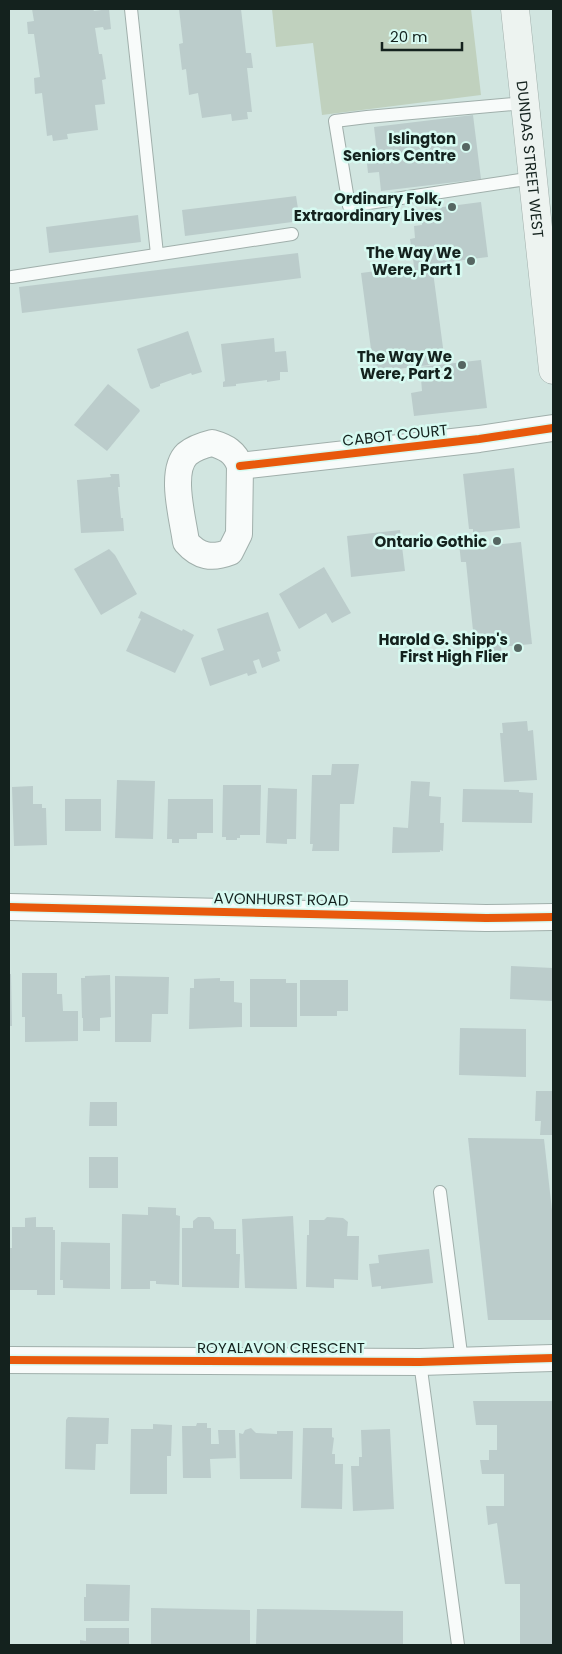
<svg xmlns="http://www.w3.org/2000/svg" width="562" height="1654" viewBox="0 0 562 1654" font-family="Poppins,sans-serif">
<rect width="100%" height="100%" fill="#d1e5e0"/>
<path fill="#c0d1be" d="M 272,9 L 471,9 L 481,95 L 322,115 L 313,43 L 276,47 Z"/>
<g fill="#bbcccb">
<path d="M 32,9 L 93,9 L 94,11 L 109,9 L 111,29 L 104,30 L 103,27 L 95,28 L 99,54 L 102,54 L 106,79 L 102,80 L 105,104 L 95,105 L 98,130 L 67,134 L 68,139 L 53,141 L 52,135 L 47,136 L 42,93 L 35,94 L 34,78 L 40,77 L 34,34 L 28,34 L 27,22 L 34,21 Z"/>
<path d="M 179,9 L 241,9 L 246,53 L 251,53 L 253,68 L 247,68 L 252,112 L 247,112 L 248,119 L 232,121 L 231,114 L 202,118 L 198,93 L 189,95 L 186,69 L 182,70 L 179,44 L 183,43 Z"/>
<path d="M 473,115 L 481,179 L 381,191 L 379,172 L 368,173 L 367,163 L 378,161 L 374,127 Z"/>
<path d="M 296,196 L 300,221 L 185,236 L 182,210 Z"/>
<path d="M 481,202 L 488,257 L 432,264 L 445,363 L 374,372 L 361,273 L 414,266 L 410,239 L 415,238 L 414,226 L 422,225 L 420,210 Z"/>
<path d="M 138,215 L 141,242 L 49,253 L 46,227 Z"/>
<path d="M 298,253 L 301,278 L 22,313 L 19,287 Z"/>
<path d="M 188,331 L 202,372 L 192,375 L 191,373 L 160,384 L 160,386 L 152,389 L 150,388 L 137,349 Z"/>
<path d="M 274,338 L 275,352 L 286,351 L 288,372 L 280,372 L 280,380 L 267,382 L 267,380 L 236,384 L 236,386 L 223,387 L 223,382 L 225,381 L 221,344 Z"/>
<path d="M 481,360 L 487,408 L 414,416 L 411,393 L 422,391 L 420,367 Z"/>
<path d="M 108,384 L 139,409 L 140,411 L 107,451 L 74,425 Z"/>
<path d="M 514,468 L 520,528 L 473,533 L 473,529 L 469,529 L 463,474 Z"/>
<path d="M 110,474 L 119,474 L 120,487 L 118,487 L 121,518 L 123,518 L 124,531 L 81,533 L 77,480 L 111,477 Z"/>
<path d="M 400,530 L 405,571 L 351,577 L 347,536 Z"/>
<path d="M 484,540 L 484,546 L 521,542 L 532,644 L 501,647 L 502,652 L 477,655 L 475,650 L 466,562 L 461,562 L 459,543 Z"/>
<path d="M 109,549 L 115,555 L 137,594 L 101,615 L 74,569 Z"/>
<path d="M 324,567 L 351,613 L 332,623 L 326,613 L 299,629 L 279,594 Z"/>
<path d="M 141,611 L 182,631 L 183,629 L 194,635 L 175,673 L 126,651 L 141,619 L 138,618 Z"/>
<path d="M 268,612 L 281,651 L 277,652 L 280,661 L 262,668 L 259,659 L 253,661 L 257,673 L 248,676 L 247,673 L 210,686 L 201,658 L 224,650 L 217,629 Z"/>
<path d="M 527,721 L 528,731 L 533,730 L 537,780 L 504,782 L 500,733 L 503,733 L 502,723 Z"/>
<path d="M 332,764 L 359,764 L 354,804 L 340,804 L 339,851 L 312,851 L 313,844 L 310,844 L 312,775 L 331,775 Z"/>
<path d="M 117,780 L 155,781 L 153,839 L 115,838 Z"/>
<path d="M 411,781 L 430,782 L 429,796 L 441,797 L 440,823 L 444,823 L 443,851 L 440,850 L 440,852 L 392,853 L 393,827 L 408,828 Z"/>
<path d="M 223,785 L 261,785 L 260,835 L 240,835 L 240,838 L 237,838 L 237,840 L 226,840 L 226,837 L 222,837 Z"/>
<path d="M 33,786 L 33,804 L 42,804 L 42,808 L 46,808 L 47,845 L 14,846 L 12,787 Z"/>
<path d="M 268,788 L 297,789 L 296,839 L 287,839 L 287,844 L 266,843 Z"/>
<path d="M 463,789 L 519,790 L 519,792 L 533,793 L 532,823 L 462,822 Z"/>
<rect x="65" y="799" width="36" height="32"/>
<path d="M 168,799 L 213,799 L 213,833 L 197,833 L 197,839 L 179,839 L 179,843 L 172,843 L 172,839 L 167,839 Z"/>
<path d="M 511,966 L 553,968 L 553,1001 L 510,999 Z"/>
<path d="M 22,973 L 57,973 L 57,994 L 62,994 L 63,1011 L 78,1011 L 78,1041 L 25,1042 L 25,1017 L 22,1017 Z"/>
<path d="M 9,974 L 11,974 L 12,1026 L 9,1026 Z"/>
<path d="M 110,975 L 111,1017 L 100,1018 L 100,1031 L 83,1031 L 83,1018 L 82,1018 L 81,978 L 85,978 L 85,976 Z"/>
<path d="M 115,976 L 169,977 L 168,1014 L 152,1014 L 151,1042 L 115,1042 Z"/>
<path d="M 220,978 L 220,981 L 234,981 L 234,1002 L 242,1003 L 242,1027 L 189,1029 L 190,988 L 194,988 L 194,979 Z"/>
<path d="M 250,979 L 286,979 L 286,983 L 297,983 L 297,1027 L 250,1027 Z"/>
<path d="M 300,980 L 348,980 L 348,1011 L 337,1011 L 337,1016 L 300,1016 Z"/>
<path d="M 460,1028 L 526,1029 L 526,1077 L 459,1075 Z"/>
<path d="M 536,1091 L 553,1091 L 553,1135 L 540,1135 L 541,1121 L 535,1121 Z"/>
<path d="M 90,1102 L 117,1102 L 117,1126 L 89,1126 Z"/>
<path d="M 468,1138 L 544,1139 L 553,1219 L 553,1320 L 488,1320 Z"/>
<rect x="89" y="1157" width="29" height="31"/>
<path d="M 148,1207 L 176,1208 L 176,1215 L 180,1216 L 179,1285 L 156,1284 L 156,1281 L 150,1281 L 150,1289 L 121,1289 L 122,1214 L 148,1215 Z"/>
<path d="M 293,1216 L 297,1289 L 245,1288 L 242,1219 Z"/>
<path d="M 36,1217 L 36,1227 L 53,1227 L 53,1230 L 55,1230 L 55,1295 L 37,1295 L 37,1290 L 9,1290 L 9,1248 L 12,1248 L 12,1227 L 25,1227 L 25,1218 Z"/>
<path d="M 198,1217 L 210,1217 L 214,1222 L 214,1229 L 236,1229 L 236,1254 L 240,1254 L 239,1288 L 182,1287 L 182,1228 L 193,1228 L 193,1221 Z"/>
<path d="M 327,1217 L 343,1218 L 348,1222 L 347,1236 L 359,1236 L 358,1280 L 334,1279 L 334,1288 L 306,1287 L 307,1235 L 309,1235 L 309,1220 L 324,1220 Z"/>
<path d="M 61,1242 L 110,1243 L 110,1289 L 63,1288 L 63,1280 L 60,1280 Z"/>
<path d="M 429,1249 L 433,1283 L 381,1289 L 381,1286 L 372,1287 L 369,1264 L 379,1263 L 378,1255 Z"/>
<path d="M 473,1401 L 553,1401 L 553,1645 L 520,1645 L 520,1584 L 505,1584 L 497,1523 L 488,1525 L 486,1506 L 504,1506 L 504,1474 L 482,1474 L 480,1460 L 489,1460 L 489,1450 L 497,1450 L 497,1425 L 476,1425 Z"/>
<path d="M 68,1417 L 109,1418 L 108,1444 L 96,1444 L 95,1470 L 65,1469 L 66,1420 Z"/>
<path d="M 197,1423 L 207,1423 L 207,1428 L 211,1428 L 211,1444 L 219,1444 L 218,1430 L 235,1430 L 236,1458 L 210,1459 L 211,1478 L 183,1478 L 182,1426 L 196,1426 Z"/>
<path d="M 153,1424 L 172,1425 L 171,1456 L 167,1456 L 167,1494 L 130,1494 L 131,1429 L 153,1429 Z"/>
<path d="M 251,1428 L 256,1433 L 277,1434 L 277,1431 L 293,1431 L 292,1479 L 240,1479 L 239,1433 L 243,1434 L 245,1430 Z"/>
<path d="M 303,1428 L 332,1428 L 332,1437 L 334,1438 L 332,1454 L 335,1454 L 335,1464 L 343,1464 L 342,1509 L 301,1508 Z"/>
<path d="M 390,1429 L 394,1509 L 353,1511 L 351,1466 L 359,1466 L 359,1457 L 362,1457 L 361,1430 Z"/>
<path d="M 86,1584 L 130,1585 L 129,1621 L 84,1621 L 84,1597 L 86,1597 Z"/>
<path d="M 151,1608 L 250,1610 L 250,1645 L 151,1645 Z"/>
<path d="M 257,1609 L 403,1611 L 403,1645 L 256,1645 Z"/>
<path d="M 86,1628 L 129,1628 L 129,1645 L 80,1645 L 80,1640 L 86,1641 Z"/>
</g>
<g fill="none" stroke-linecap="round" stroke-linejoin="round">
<g stroke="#a0afab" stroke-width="14">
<g id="service">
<path d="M 131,9 L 157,254"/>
<path d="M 525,103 L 367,117 L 335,121 L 349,206 L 533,178"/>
<path d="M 12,277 L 292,234"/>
<path d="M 440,1192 L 462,1361"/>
<path d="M 420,1362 L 458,1645"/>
</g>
</g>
<g stroke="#a0afab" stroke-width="28">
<g id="minor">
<path d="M 212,443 C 226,447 235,452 240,466 L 239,534 L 230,552 C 212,559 199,557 186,542 C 183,519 169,471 187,454 C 194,448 204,445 212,443 Z"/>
<path d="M 240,466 L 479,439 L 553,428"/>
<path d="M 9,907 L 486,918 L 553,917"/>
<path d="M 9,1360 L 420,1362 L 553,1358"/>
</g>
</g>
<g stroke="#a0afab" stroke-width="29">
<g id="secondary">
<path id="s1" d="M 515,9 L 553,370"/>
</g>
</g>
<use href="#service" stroke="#f8fbfa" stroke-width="12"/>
<use href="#minor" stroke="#f8fbfa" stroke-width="26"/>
<use href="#secondary" stroke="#edf3f0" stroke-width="28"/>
<g stroke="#d7faf1" stroke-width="11">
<g id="cycleway">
<path d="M 240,466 L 479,439 L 553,428"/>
<path d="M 9,907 L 486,918 L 553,917"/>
<path d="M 9,1360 L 420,1362 L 553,1358"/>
</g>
</g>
<use href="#cycleway" stroke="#e8590c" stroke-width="8"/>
</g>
<g fill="#566662" stroke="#d7faf1" stroke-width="2">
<circle cx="466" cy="147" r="5"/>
<circle cx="452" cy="207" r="5"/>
<circle cx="471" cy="261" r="5"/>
<circle cx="462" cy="365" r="5"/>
<circle cx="497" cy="541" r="5"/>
<circle cx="518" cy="648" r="5"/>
</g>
<g text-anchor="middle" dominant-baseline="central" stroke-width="5" stroke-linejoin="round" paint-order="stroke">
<g font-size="15" font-weight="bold" fill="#14221e" stroke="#d7faf1" text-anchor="end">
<text x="456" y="138">Islington<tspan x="456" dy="17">Seniors Centre</tspan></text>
<text x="442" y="198">Ordinary Folk,<tspan x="442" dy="17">Extraordinary Lives</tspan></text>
<text x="461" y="252">The Way We<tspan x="461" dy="17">Were, Part 1</tspan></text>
<text x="452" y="356">The Way We<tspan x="452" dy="17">Were, Part 2</tspan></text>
<text x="487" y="541">Ontario Gothic</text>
<text x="508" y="639">Harold G. Shipp's<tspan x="508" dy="17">First High Flier</tspan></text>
</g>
<g font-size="15" fill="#14221e" stroke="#d7faf1">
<text stroke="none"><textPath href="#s1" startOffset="151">DUNDAS STREET WEST</textPath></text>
<text transform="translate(395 435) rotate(-6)">CABOT COURT</text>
<text transform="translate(281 899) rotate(1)">AVONHURST ROAD</text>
<text x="281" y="1347">ROYALAVON CRESCENT</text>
</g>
</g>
<rect width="562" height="1654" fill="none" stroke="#14221e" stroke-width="20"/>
<path d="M382 42v8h80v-8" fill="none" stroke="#14221e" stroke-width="2.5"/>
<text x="390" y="42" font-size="15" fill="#14221e" stroke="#d7faf1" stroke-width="4" paint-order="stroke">20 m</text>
</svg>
